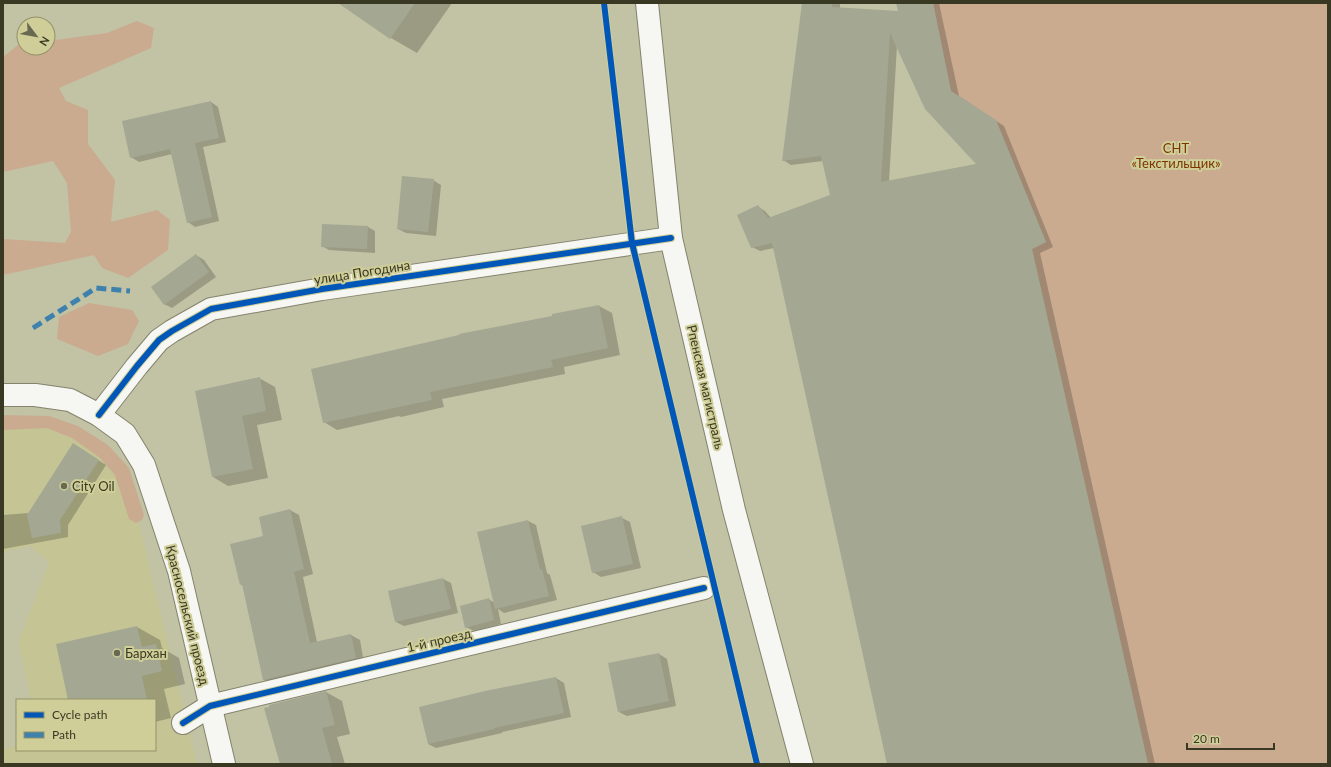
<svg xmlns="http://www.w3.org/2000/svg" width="1331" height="767" viewBox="0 0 1331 767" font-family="Lato,sans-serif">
<rect width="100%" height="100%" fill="#c2c2a5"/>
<path fill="#c4c495" d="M 48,419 L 123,470 L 140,528 L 197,764 L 3,764 L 3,749 L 17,746 L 17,750 L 155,750 L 155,700 L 31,700 L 18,642 L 49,562 L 30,546 L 3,552 L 3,421 Z"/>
<g fill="#caab90">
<path d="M 933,3 L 1328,3 L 1328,764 L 1148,764 L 1032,249 L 1046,242 L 996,121 L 951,91 Z"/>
<path d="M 137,21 L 154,28 L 151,48 L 59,88 L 66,101 L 88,110 L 88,144 L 115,180 L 111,222 L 157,210 L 170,220 L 168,250 L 128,278 L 102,268 L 94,255 L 3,275 L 3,239 L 65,243 L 71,232 L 67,183 L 53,161 L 3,172 L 3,57 L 18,45 L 24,44 L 24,48 L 48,48 L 48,41 L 107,33 Z"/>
<path d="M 89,303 L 132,310 L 139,321 L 128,344 L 98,356 L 57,339 L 59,317 Z"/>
<path d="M 3,415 L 49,416 L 78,426 L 108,445 L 129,468 L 144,515 L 142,520 L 136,523 L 129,519 L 115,475 L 99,457 L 72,438 L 47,428 L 3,430 Z"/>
</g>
<g fill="#0003" fill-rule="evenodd">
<path d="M 346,3 L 452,3 L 417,53 L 391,38 L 344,6 Z"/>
<path d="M 803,3 L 840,3 L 840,9 L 899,12 L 897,3 L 939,3 L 959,96 L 1004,126 L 1053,247 L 1040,253 L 1155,764 L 888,764 L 774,248 L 760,251 L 752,247 L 757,206 L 765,211 L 771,218 L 831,195 L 823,161 L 791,165 L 783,160 ZM 897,46 L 978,164 L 889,181 Z"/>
<path d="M 211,102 L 218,107 L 226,142 L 203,147 L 219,221 L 195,227 L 188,222 L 172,154 L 139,162 L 131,157 Z"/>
<path d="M 433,180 L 441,185 L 436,236 L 406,233 L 398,229 Z"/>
<path d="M 368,227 L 375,231 L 375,253 L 329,250 L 322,246 Z"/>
<path d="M 196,255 L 204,260 L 216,277 L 172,308 L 164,304 Z"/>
<path d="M 599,306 L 612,313 L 620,355 L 564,367 L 565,374 L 442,399 L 444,407 L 401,417 L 399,416 L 337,430 L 324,422 L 554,316 Z"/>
<path d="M 259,378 L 275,387 L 282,420 L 257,425 L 268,478 L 228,486 L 213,477 Z"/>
<path d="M 81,449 L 106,465 L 68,525 L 68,537 L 3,549 L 3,515 L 29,513 Z"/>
<path d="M 290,510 L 299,515 L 313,574 L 303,577 L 317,642 L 351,635 L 360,640 L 364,663 L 273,685 L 264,680 L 243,586 L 241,584 L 264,537 Z"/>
<path d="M 622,518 L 630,522 L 641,568 L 601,577 L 593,572 Z"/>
<path d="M 528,521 L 536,525 L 547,573 L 550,575 L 557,600 L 504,613 L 498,609 L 501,624 L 474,631 L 466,627 L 488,599 L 495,603 Z"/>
<path d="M 443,579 L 451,583 L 458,613 L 404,626 L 396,622 Z"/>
<path d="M 137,627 L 160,640 L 162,648 L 179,658 L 185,684 L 164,689 L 171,718 L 155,722 L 155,700 L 69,700 Z"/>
<path d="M 659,654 L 667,659 L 676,706 L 627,716 L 619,712 Z"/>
<path d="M 556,678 L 564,683 L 571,717 L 502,732 L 502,733 L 436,748 L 428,744 L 486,692 Z"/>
<path d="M 326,692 L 342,701 L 350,734 L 337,737 L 345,764 L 281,764 Z"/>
</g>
<g fill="#a4a892" fill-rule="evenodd">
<path d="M 338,3 L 415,3 L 390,39 Z"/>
<path d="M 802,3 L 832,3 L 832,7 L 898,11 L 896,3 L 933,3 L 951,91 L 996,120 L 1046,242 L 1032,249 L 1148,764 L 887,764 L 772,243 L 751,248 L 737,215 L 758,205 L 768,218 L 830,195 L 821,156 L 782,161 ZM 890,33 L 925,109 L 976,164 L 881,182 Z"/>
<path d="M 211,101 L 219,138 L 195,143 L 212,217 L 187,223 L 170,149 L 130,158 L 122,121 Z"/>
<path d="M 402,176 L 434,179 L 428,232 L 397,229 Z"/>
<path d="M 322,224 L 368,226 L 367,249 L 321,247 Z"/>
<path d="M 196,254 L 209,272 L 164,305 L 151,287 Z"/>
<path d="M 599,305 L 608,348 L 551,360 L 553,367 L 430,392 L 432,400 L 323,423 L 311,369 L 459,335 L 459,334 L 552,316 L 552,314 Z"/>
<path d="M 260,377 L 266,411 L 242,416 L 253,469 L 212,477 L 195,391 Z"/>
<path d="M 73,443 L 99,460 L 60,520 L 61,533 L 32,538 L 27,515 Z"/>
<path d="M 290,509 L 304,569 L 294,572 L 310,643 L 351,634 L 356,658 L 263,680 L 242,584 L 240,585 L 230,544 L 263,536 L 259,517 Z"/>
<path d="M 622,516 L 633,564 L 592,573 L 581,526 Z"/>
<path d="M 528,520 L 540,570 L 542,569 L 549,596 L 495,609 L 477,532 Z"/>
<path d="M 443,578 L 451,609 L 395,622 L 388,591 Z"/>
<path d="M 489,598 L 494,620 L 465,628 L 460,606 Z"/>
<path d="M 137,626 L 142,647 L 156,644 L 162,671 L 142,676 L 147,700 L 68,700 L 56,644 Z"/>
<path d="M 659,653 L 669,701 L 618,712 L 608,663 Z"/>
<path d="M 556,677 L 564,713 L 494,728 L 494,729 L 428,744 L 419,707 L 485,691 Z"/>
<path d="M 326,691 L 335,725 L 322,728 L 332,764 L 280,764 L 264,708 L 269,707 L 269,705 Z"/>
</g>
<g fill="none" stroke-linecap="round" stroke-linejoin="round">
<g stroke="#84836d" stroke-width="24">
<g id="minor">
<path d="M 3,395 L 35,395 L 70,400 L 99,415 L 125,434 L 144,465 L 179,571 L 224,764"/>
<path d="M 99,415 L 137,366 L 159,340 L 172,331 L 211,309 L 322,289 L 671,238"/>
<path d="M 183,723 L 210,706 L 704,588"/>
</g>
</g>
<g stroke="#84836d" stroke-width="24">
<path id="major" d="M 647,3 L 671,238 L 734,510 L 802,764"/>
</g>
<use href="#minor" stroke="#f6f6f2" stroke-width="22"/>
<use href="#major" stroke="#f6f6f2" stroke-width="22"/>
<path stroke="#3d81ac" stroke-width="5" stroke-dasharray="10 5" stroke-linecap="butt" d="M 33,328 L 96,288 L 130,291"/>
<g stroke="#cfce98" stroke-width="8">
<g id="cycleway">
<path d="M 604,3 L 632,243 L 757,764"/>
<path d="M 99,415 L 137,366 L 159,340 L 172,331 L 211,309 L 322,289 L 671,238"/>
<path d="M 183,723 L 210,706 L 704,588"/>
</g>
</g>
<use href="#cycleway" stroke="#0057b8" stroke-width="6"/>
</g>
<g fill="#696850" stroke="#cfce98" stroke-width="1.5">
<circle cx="64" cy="486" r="4"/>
<circle cx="117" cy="653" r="4"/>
</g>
<g text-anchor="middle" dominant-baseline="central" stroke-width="4" stroke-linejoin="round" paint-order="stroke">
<g font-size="13" fill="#7e3400" stroke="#cfce98">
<text x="1176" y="148">СНТ<tspan x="1176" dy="15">«Текстильщик»</tspan></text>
</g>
<g font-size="13" fill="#393823" stroke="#cfce98">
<text transform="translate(362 272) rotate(-9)">улица Погодина</text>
<text transform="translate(706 387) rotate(77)">Рпенская магистраль</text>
<text transform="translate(188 615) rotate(76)">Красносельский проезд</text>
<text transform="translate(439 640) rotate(-13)">1-й проезд</text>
</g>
<g font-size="13" fill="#393823" stroke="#cfce98" text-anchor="start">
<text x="72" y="486">City Oil</text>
<text x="125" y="653">Бархан</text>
</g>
</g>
<rect width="1331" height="767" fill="none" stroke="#393823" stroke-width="8"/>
<rect x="16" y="699" width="140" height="52" fill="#cfce98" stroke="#939269"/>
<rect x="24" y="712" width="20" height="6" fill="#0057b8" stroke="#939269"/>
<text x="52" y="719" font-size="12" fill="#393823">Cycle path</text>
<rect x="24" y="732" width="20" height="6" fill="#3d81ac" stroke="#939269"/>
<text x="52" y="739" font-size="12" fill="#393823">Path</text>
<g transform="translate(36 36) rotate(122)"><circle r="19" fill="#cfce98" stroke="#939269"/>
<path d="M0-3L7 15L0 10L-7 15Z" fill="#696850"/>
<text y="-6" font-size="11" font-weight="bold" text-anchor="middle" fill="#393823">N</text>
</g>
<path d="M1187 743v6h87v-6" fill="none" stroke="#393823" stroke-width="2"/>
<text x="1193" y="743" font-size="12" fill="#393823" stroke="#cfce98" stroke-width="3" paint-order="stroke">20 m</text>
</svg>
